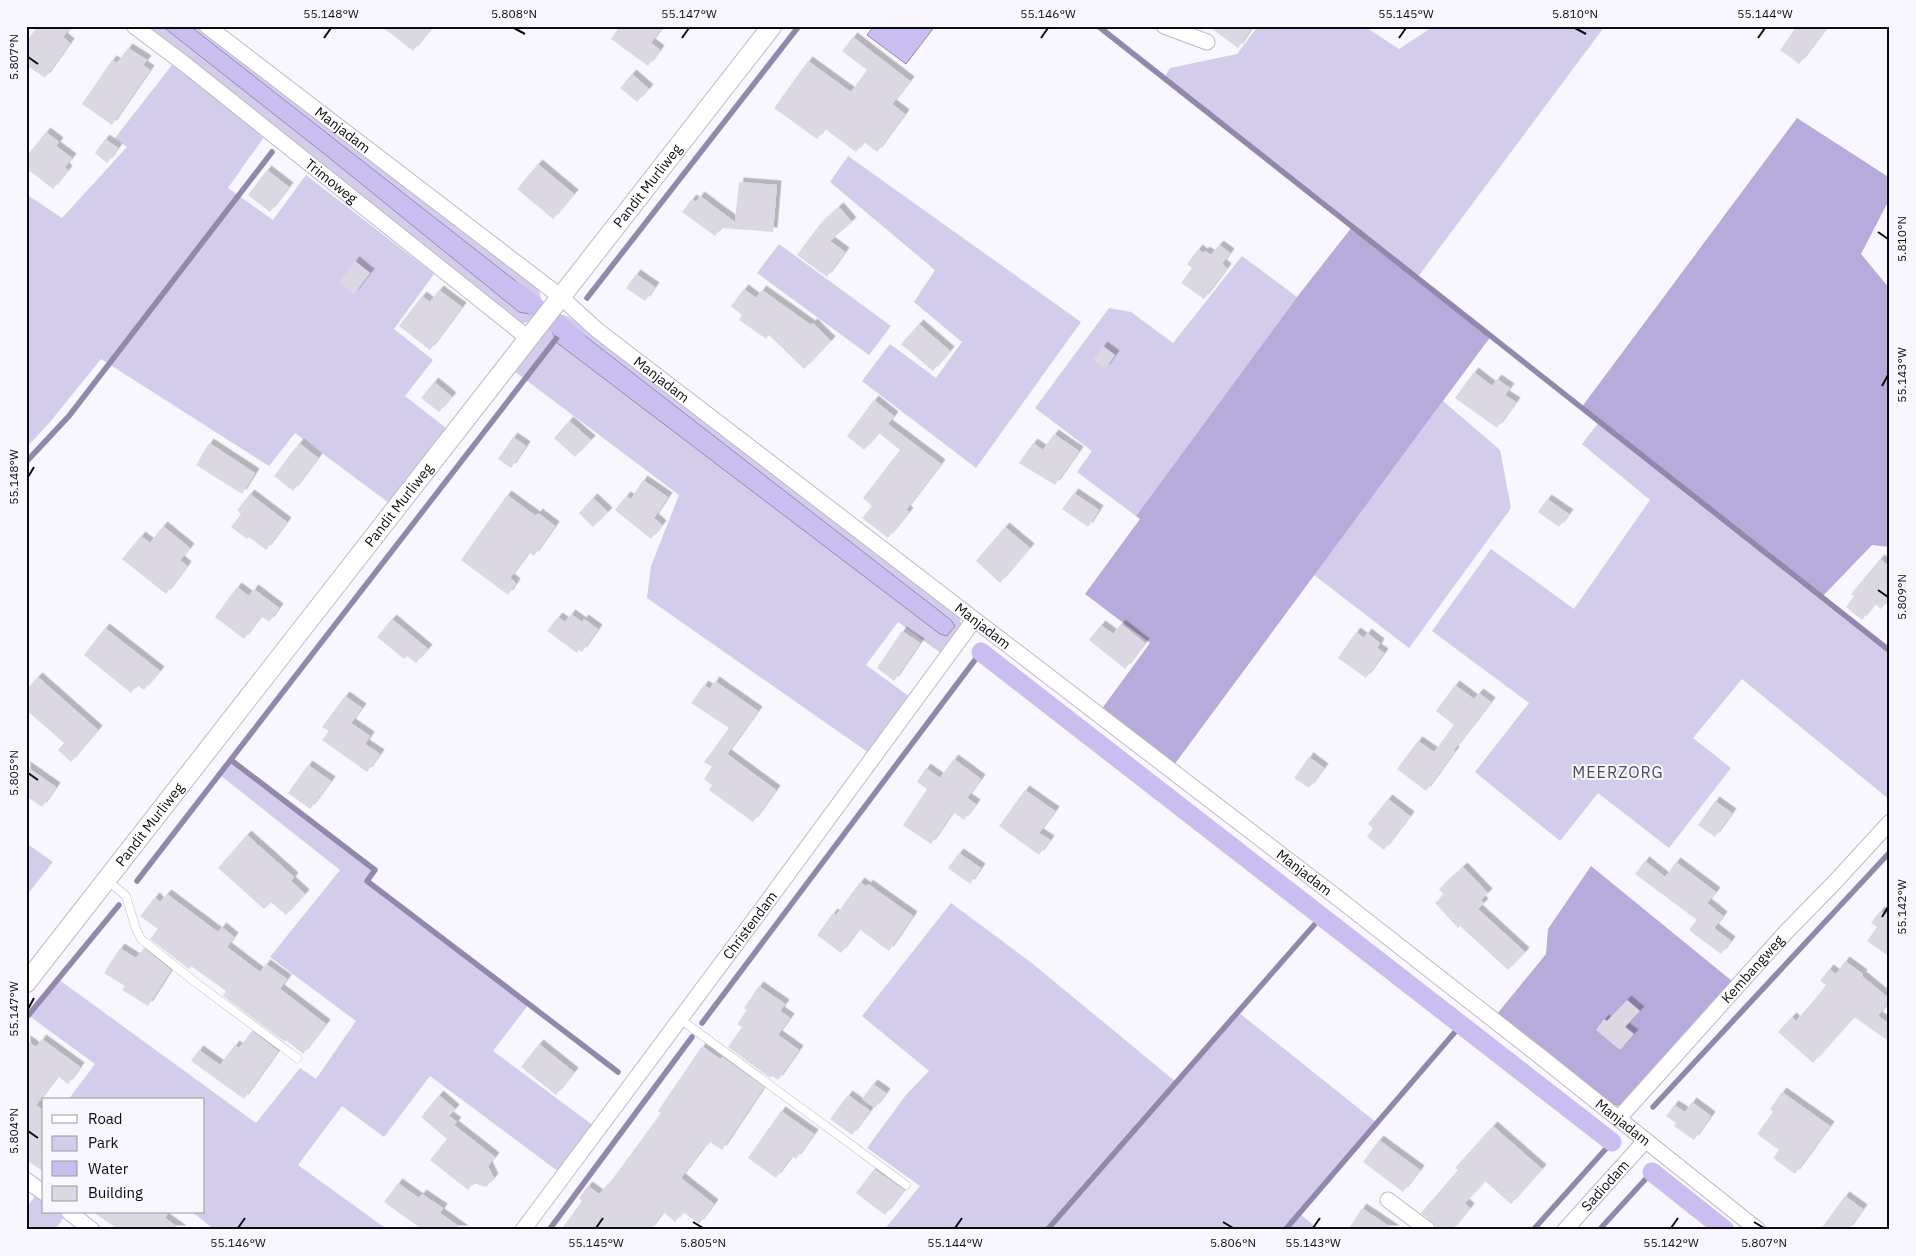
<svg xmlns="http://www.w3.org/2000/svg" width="1916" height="1256" viewBox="0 0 1916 1256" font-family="'IBM Plex Sans',sans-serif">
<defs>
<filter id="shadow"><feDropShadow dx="4.5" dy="-4.5" stdDeviation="0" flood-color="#0004"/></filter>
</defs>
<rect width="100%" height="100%" fill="#f8f6fe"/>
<g fill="#d3cceb" fill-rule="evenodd">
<path d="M 146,26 L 162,26 L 327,156 L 519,312 L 529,314 L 531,293 L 190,26 L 197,26 L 539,290 L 543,306 C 534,317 531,326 516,322 L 249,105 Z"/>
<path d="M 1258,26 L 1364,26 L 1399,49 L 1434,26 L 1605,26 L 1417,278 L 1164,78 L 1170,68 L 1237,54 Z"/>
<path d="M 172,65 L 264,137 L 228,188 L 273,220 L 306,175 L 434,274 L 394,329 L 433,360 L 405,396 L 446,428 L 389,503 L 295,433 L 269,466 L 101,359 L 50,422 L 26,448 L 26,194 L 62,218 L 127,147 L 115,138 Z"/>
<path d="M 848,156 L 1081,322 L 976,468 L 862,381 L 890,344 L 936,378 L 962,342 L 914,302 L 935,270 L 830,182 Z"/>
<path d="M 779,244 L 891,326 L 869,355 L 757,273 Z"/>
<path d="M 1242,256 L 1297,297 L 1136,516 L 1077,472 L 1092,451 L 1035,408 L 1109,308 L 1131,312 L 1173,343 Z"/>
<path d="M 560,314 L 567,316 L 582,325 L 959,617 L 962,626 L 942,654 L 898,622 L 866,665 L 910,697 L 869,753 L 647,598 L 651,566 L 679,495 L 514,371 L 554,318 ZM 560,320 L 571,325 L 951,620 L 955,626 L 947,636 L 940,634 L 556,342 L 552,331 Z"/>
<path d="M 1443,401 L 1500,450 L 1511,508 L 1409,648 L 1314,575 Z"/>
<path d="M 1599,422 L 1890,651 L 1890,800 L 1742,679 L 1693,738 L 1731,768 L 1669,848 L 1598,793 L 1560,841 L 1475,772 L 1529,703 L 1432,631 L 1491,549 L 1574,609 L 1650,500 L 1582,444 Z"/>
<path d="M 231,760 L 375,870 L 367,881 L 529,1004 L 493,1051 L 594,1126 L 559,1172 L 430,1076 L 384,1137 L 342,1106 L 298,1165 L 388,1230 L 215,1230 L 192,1212 L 204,1212 L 204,1100 L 68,1100 L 95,1064 L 28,1015 L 58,979 L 256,1123 L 300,1068 L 316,1079 L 356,1021 L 270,957 L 340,870 L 220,775 Z"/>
<path d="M 26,843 L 53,862 L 26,896 Z"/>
<path d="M 951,903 L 1033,964 L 1176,1082 L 1238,1012 L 1377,1123 L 1299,1213 L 1319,1230 L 884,1230 L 920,1186 L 867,1148 L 906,1095 L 929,1071 L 862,1016 Z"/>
<path d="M 36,1195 L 44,1201 L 44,1212 L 58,1212 L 64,1217 L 55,1230 L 26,1230 L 26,1208 Z"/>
</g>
<g fill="#b7abdc">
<path d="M 1797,118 L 1890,178 L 1890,198 L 1861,254 L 1890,289 L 1890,547 L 1872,545 L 1822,597 L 1581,408 Z"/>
<path d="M 1352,227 L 1491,336 L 1174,765 L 1101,710 L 1150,643 L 1085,594 L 1140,519 L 1136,516 L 1297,297 Z"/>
<path d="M 1591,866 L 1732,981 L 1626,1102 L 1618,1106 L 1609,1104 L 1497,1014 L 1546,954 L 1548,929 Z"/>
</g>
<g fill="#cabdef" stroke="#9188ac">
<path d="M 162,26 L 190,26 L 531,293 L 538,303 L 529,314 L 519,312 L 327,156 Z"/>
<path d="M 874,26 L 935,26 L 906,64 L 867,35 Z"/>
<path d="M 561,319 L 571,325 L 951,620 L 955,626 L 947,636 L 940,634 L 556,342 L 552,331 Z"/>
</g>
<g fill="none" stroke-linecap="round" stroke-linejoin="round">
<g stroke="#9188ac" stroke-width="5.5">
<path d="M 1098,26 L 1890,651"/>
<path d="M 587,298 L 799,26"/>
<path d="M 26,462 L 69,416 L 272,152"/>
<path d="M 231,760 L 375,870 L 367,881 L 618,1072"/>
<path d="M 137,881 L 559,335"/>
<path d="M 26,1018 L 119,905"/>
<path d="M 702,1023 L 981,652"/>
<path d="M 1653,1107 L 1890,852"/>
<path d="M 549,1230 L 692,1037"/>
<path d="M 1047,1230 L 1322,916"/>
<path d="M 1285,1230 L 1461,1025"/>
<path d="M 1533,1230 L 1612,1142"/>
<path d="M 1599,1230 L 1652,1172"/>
</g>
<g stroke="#cabdef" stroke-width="19">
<path d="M 515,291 L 576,339"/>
<path d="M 981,652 L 1612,1142"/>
<path d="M 1652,1172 L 1725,1230"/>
</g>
</g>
<g fill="#dbd8e3" filter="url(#shadow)">
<path d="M 38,26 L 71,26 L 63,37 L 70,43 L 45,78 L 26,65 L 26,42 Z"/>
<path d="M 381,26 L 433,26 L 413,51 Z"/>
<path d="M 620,26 L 663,26 L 651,43 L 660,50 L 648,66 L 611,39 Z"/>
<path d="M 1208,26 L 1253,26 L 1238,48 Z"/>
<path d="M 1797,26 L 1828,26 L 1799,64 L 1780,50 Z"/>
<path d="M 853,37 L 910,81 L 892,104 L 905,114 L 877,152 L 864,142 L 856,152 L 825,129 L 817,139 L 774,108 L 808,61 L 851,92 L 867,70 L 842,51 Z"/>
<path d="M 128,48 L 147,60 L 143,65 L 150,70 L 112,125 L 82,104 L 112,60 L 117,63 Z"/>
<path d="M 632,74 L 649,89 L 637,102 L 620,88 Z"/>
<path d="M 46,132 L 59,142 L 56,146 L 72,158 L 65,167 L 68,170 L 53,189 L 26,168 L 26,157 Z"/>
<path d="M 105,139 L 118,148 L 107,163 L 95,153 Z"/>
<path d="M 538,164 L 574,194 L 553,219 L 517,189 Z"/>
<path d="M 267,170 L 289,187 L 270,212 L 248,195 Z"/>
<path d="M 739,182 L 777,185 L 773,232 L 721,228 L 715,236 L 682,212 L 692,199 L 696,202 L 700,196 L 735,222 Z"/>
<path d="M 839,207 L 852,222 L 830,241 L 845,252 L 827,277 L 797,255 L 820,224 Z"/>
<path d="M 1219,245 L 1230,253 L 1222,264 L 1227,268 L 1204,299 L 1181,283 L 1192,268 L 1187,264 L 1198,249 L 1203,253 L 1205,251 L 1211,255 Z"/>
<path d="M 355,261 L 370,273 L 354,294 L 339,282 Z"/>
<path d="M 636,274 L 655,287 L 645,301 L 626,288 Z"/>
<path d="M 744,289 L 756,298 L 762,290 L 811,325 L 813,323 L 831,341 L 804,369 L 769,335 L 766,339 L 739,320 L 742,315 L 731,306 Z"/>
<path d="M 439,290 L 462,307 L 430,350 L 399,326 L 422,296 L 430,302 Z"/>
<path d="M 919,324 L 950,351 L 933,371 L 901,344 Z"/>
<path d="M 1103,346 L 1115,355 L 1105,369 L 1093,360 Z"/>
<path d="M 1474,372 L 1492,386 L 1497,379 L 1510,388 L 1505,395 L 1516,402 L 1497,428 L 1455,398 Z"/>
<path d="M 434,382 L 452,397 L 439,412 L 421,398 Z"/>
<path d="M 874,400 L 894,416 L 888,424 L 941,464 L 906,510 L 909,512 L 888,538 L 862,518 L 872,506 L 863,498 L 900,450 L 879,433 L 864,450 L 847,436 Z"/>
<path d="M 569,421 L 591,440 L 575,457 L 554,438 Z"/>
<path d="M 1054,434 L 1079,451 L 1055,485 L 1019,463 L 1033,443 L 1043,450 Z"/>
<path d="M 513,437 L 526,446 L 511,468 L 498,459 Z"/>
<path d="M 209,443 L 255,473 L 242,494 L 196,465 Z"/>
<path d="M 299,443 L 318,458 L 293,491 L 274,476 Z"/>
<path d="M 643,480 L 668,497 L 654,518 L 662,525 L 651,539 L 615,510 L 626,496 L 631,499 Z"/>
<path d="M 1074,493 L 1099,510 L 1088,527 L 1062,509 Z"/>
<path d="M 250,494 L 287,522 L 266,550 L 249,537 L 247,539 L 231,527 L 241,514 L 237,510 Z"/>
<path d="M 507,495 L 536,516 L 538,513 L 555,526 L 534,556 L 529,552 L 510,578 L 516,583 L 508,595 L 461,560 Z"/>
<path d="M 593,498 L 608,512 L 593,527 L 579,513 Z"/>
<path d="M 1547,499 L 1569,514 L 1559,527 L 1538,512 Z"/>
<path d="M 163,526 L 190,548 L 180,560 L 187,566 L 166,594 L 122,559 L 141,536 L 150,543 Z"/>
<path d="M 1005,527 L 1030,548 L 1000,583 L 976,561 Z"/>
<path d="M 1880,559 L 1890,567 L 1890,598 L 1881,609 L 1875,604 L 1862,620 L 1846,607 L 1854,596 L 1851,594 Z"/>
<path d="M 237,587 L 249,596 L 254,589 L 279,608 L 269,622 L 261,616 L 244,639 L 215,617 Z"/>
<path d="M 571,614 L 582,622 L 584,619 L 598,629 L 582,652 L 579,650 L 577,653 L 547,631 L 558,617 L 565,622 Z"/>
<path d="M 392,619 L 428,649 L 416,663 L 407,656 L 404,659 L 377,637 Z"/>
<path d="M 1121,624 L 1145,643 L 1125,669 L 1089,640 L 1101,625 L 1113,634 Z"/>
<path d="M 105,628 L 160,671 L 144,690 L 137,685 L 131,693 L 84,655 Z"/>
<path d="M 902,631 L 920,643 L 894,681 L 877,668 Z"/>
<path d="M 1356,632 L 1364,638 L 1367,633 L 1380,643 L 1377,648 L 1384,653 L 1366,678 L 1338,658 Z"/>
<path d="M 38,677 L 98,730 L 71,762 L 58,750 L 64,743 L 26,710 L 26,690 Z"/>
<path d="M 715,681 L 758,711 L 727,754 L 776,790 L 753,822 L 709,790 L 712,785 L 704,779 L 712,767 L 704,762 L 729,728 L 691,703 L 704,685 L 710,689 Z"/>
<path d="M 1455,685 L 1474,699 L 1479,693 L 1491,702 L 1454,750 L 1455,751 L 1426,791 L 1397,769 L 1418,741 L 1434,752 L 1454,725 L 1436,711 Z"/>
<path d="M 345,696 L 362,708 L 351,723 L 370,736 L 365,744 L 380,754 L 367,772 L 322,740 L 329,731 L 322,727 Z"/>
<path d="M 1309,757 L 1324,768 L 1309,788 L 1294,778 Z"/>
<path d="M 954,759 L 981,779 L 967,798 L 976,804 L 964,820 L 953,812 L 931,844 L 903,825 L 927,789 L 917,782 L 926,768 L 940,778 Z"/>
<path d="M 308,765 L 331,781 L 310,809 L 288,793 Z"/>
<path d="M 26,766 L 56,787 L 42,807 L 26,796 Z"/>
<path d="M 1025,790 L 1055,811 L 1039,833 L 1050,840 L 1039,855 L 999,826 Z"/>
<path d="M 1388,799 L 1410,816 L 1384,850 L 1367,837 L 1373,828 L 1368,824 Z"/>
<path d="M 1715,801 L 1732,813 L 1715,837 L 1698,825 Z"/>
<path d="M 247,835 L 294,877 L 291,881 L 305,894 L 286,915 L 271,902 L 264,909 L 218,868 Z"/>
<path d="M 959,853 L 981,868 L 970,884 L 948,868 Z"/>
<path d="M 1645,861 L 1665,877 L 1676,862 L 1716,892 L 1707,903 L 1723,916 L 1714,928 L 1731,941 L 1721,954 L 1689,930 L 1697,920 L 1635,874 Z"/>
<path d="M 1463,867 L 1488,893 L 1481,900 L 1484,903 L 1478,909 L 1525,952 L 1508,970 L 1460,926 L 1458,928 L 1435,903 L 1444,895 L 1439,889 Z"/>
<path d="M 860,882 L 867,887 L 868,884 L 913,916 L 889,951 L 859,929 L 841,953 L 817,935 L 833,913 L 836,915 Z"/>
<path d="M 167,894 L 218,932 L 222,927 L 234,937 L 227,947 L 260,972 L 266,964 L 287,979 L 280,989 L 326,1024 L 303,1054 L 286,1040 L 285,1042 L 223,996 L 226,991 L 191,966 L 189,969 L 150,939 L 158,929 L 140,916 L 155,897 L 160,902 Z"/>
<path d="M 1890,910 L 1890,957 L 1867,941 L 1877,927 L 1871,923 L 1880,911 L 1886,915 Z"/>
<path d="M 120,948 L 136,958 L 144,948 L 171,970 L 148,1006 L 122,990 L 125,986 L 104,973 Z"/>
<path d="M 1845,961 L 1863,974 L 1862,976 L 1890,999 L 1878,1016 L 1890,1024 L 1890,1042 L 1854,1017 L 1813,1063 L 1778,1032 L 1792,1017 L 1796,1021 L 1816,998 L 1826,985 L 1820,981 L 1829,969 L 1836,974 Z"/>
<path d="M 759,986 L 785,1004 L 780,1011 L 790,1018 L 778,1035 L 799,1050 L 778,1080 L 772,1076 L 770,1078 L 728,1047 L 742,1027 L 737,1024 L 747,1010 L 744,1008 Z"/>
<path d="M 1627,1000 L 1640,1011 L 1625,1027 L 1634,1034 L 1620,1050 L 1596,1030 L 1604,1019 L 1607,1021 Z"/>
<path d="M 252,1031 L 278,1051 L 244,1099 L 191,1061 L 199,1050 L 220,1065 L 235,1045 L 239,1048 Z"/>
<path d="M 42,1039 L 80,1067 L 68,1084 L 58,1076 L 36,1105 L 44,1111 L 44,1172 L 26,1160 L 26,1040 L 36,1047 Z"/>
<path d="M 539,1044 L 574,1072 L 556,1095 L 521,1067 Z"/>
<path d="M 702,1046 L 720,1059 L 722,1057 L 764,1087 L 722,1150 L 710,1142 L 708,1146 L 706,1144 L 681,1178 L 714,1204 L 699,1224 L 683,1212 L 675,1222 L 663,1212 L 650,1230 L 561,1230 L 582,1201 L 579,1198 L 588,1186 L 599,1194 L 611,1181 L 661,1113 L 658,1111 Z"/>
<path d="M 873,1084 L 886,1093 L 875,1108 L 862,1099 Z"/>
<path d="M 1782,1092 L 1830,1126 L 1795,1174 L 1773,1158 L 1779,1150 L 1757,1134 L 1773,1112 L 1770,1109 Z"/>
<path d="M 439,1095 L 455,1109 L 449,1116 L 457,1122 L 454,1125 L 495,1157 L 488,1166 L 494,1178 L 486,1187 L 473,1183 L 468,1190 L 430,1160 L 447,1139 L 421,1117 Z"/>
<path d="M 848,1095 L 870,1111 L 852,1135 L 830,1119 Z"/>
<path d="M 1692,1102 L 1711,1116 L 1694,1140 L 1674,1126 L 1676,1123 L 1666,1116 L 1674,1105 L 1685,1112 Z"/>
<path d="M 781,1111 L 814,1134 L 796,1159 L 792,1156 L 776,1178 L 748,1158 Z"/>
<path d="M 1493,1126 L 1542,1169 L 1511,1204 L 1485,1181 L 1465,1203 L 1470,1208 L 1452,1230 L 1441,1230 L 1421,1213 L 1458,1170 L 1455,1168 Z"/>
<path d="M 1379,1140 L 1420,1170 L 1403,1192 L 1363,1162 Z"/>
<path d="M 874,1169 L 904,1190 L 885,1215 L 856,1193 Z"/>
<path d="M 398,1183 L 419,1198 L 422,1194 L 443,1208 L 440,1213 L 464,1230 L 423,1230 L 384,1202 Z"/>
<path d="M 1845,1196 L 1863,1209 L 1848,1230 L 1820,1230 Z"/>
<path d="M 1362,1208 L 1395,1230 L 1348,1230 Z"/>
<path d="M 93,1212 L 169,1212 L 165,1218 L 182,1230 L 119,1230 Z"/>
</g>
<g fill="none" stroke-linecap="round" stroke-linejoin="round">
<g stroke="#bebbc5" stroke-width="9">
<g id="service">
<path d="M 107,880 L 126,896 L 136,929 L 141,939 L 195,982 L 297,1058"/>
<path d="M 680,1019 L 906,1185"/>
</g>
</g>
<g stroke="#bebbc5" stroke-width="17">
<g id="minor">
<path id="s1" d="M 134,26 L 186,65 L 528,338"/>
<path id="s2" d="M 207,26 L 561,297 L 597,330 L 1339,899 L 1541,1057 L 1758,1230"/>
<path d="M 1164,26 L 1207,42"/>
<path id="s3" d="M 1619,1118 L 1786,932 L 1834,883 L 1890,822"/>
<path d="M 26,1180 L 44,1193"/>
<path d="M 1388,1200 L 1428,1230"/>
<path d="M 69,1212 L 92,1230"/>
<path id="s4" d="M 523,1230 L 759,913 L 974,620"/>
<path id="s5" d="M 1565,1230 L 1645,1141"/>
</g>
</g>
<g stroke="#bebbc5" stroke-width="21">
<g id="tertiary">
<path id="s6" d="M 26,983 L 772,26"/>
</g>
</g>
<use href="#service" stroke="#fff" stroke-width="8"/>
<use href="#minor" stroke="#fff" stroke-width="15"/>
<use href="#tertiary" stroke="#fff" stroke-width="19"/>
</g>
<path fill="none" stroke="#0c0b0e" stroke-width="2" d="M 514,28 L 525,34M 1575,28 L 1586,34M 324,38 L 331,28M 682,38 L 689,28M 1041,38 L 1048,28M 1399,38 L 1406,28M 1758,38 L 1765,28M 28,57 L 38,64M 1878,232 L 1888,239M 1882,386 L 1888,375M 28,477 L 34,467M 1878,590 L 1888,597M 28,773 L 38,780M 1882,917 L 1888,907M 28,1009 L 34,998M 28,1131 L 38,1138M 693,1222 L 703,1228M 1223,1222 L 1233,1228M 1754,1222 L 1764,1228M 238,1228 L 245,1218M 596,1228 L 603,1218M 955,1228 L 962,1218M 1313,1228 L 1320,1218M 1671,1228 L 1678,1218"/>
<g text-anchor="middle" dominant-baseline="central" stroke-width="4" stroke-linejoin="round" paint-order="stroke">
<g font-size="14" fill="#0c0b0e" stroke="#f8f6fe">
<text stroke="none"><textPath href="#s2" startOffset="171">Manjadam</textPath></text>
<text stroke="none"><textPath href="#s1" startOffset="251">Trimoweg</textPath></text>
<text stroke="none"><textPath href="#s6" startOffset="1011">Pandit Murliweg</textPath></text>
<text stroke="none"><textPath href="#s2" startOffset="576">Manjadam</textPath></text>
<text stroke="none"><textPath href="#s6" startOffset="606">Pandit Murliweg</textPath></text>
<text stroke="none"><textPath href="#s2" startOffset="981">Manjadam</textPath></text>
<text stroke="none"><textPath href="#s6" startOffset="201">Pandit Murliweg</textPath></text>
<text stroke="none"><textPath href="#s2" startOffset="1386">Manjadam</textPath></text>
<text stroke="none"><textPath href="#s4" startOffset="380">Christendam</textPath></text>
<text stroke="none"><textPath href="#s3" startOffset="200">Kembangweg</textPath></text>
<text stroke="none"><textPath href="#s2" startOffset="1791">Manjadam</textPath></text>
<text stroke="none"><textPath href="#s5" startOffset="60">Sadiodam</textPath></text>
</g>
<g font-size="16" letter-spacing="1" fill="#4e4c54" stroke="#f8f6fe">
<text x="1618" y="772">MEERZORG</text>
</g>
</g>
<rect width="1916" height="1256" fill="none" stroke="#f8f6fe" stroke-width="55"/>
<rect x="42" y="1098" width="162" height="115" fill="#f8f6fe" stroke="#9a989e"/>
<rect x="52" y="1115" width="25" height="8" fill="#ffffff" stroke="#9a989e"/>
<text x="88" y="1124" font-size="15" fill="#0c0b0e">Road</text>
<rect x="52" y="1136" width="25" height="15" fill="#d3cceb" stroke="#9a989e"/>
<text x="88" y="1148" font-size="15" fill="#0c0b0e">Park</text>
<rect x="52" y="1161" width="25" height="15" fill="#cabdef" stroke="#9a989e"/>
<text x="88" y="1174" font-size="15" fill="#0c0b0e">Water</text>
<rect x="52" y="1186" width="25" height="15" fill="#dbd8e3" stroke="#9a989e"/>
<text x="88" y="1198" font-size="15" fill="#0c0b0e">Building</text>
<rect x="28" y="28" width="1860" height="1200" fill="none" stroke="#0c0b0e" stroke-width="2"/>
<g font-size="12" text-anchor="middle" fill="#0c0b0e">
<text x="331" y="18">55.148°W</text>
<text x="514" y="18">5.808°N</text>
<text x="689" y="18">55.147°W</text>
<text x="1048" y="18">55.146°W</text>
<text x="1406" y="18">55.145°W</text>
<text x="1575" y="18">5.810°N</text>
<text x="1765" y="18">55.144°W</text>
<text transform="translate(14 57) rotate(-90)" y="4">5.807°N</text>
<text transform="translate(1902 239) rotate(-90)" y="4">5.810°N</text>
<text transform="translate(1902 375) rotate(-90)" y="4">55.143°W</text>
<text transform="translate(14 477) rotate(-90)" y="4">55.148°W</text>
<text transform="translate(1902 597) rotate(-90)" y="4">5.809°N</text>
<text transform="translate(14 773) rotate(-90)" y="4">5.805°N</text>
<text transform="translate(1902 907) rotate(-90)" y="4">55.142°W</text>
<text transform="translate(14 1009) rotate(-90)" y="4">55.147°W</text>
<text transform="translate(14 1131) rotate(-90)" y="4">5.804°N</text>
<text x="238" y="1247">55.146°W</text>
<text x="596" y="1247">55.145°W</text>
<text x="703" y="1247">5.805°N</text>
<text x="955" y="1247">55.144°W</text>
<text x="1233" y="1247">5.806°N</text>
<text x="1313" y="1247">55.143°W</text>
<text x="1671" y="1247">55.142°W</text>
<text x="1764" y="1247">5.807°N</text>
</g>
</svg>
